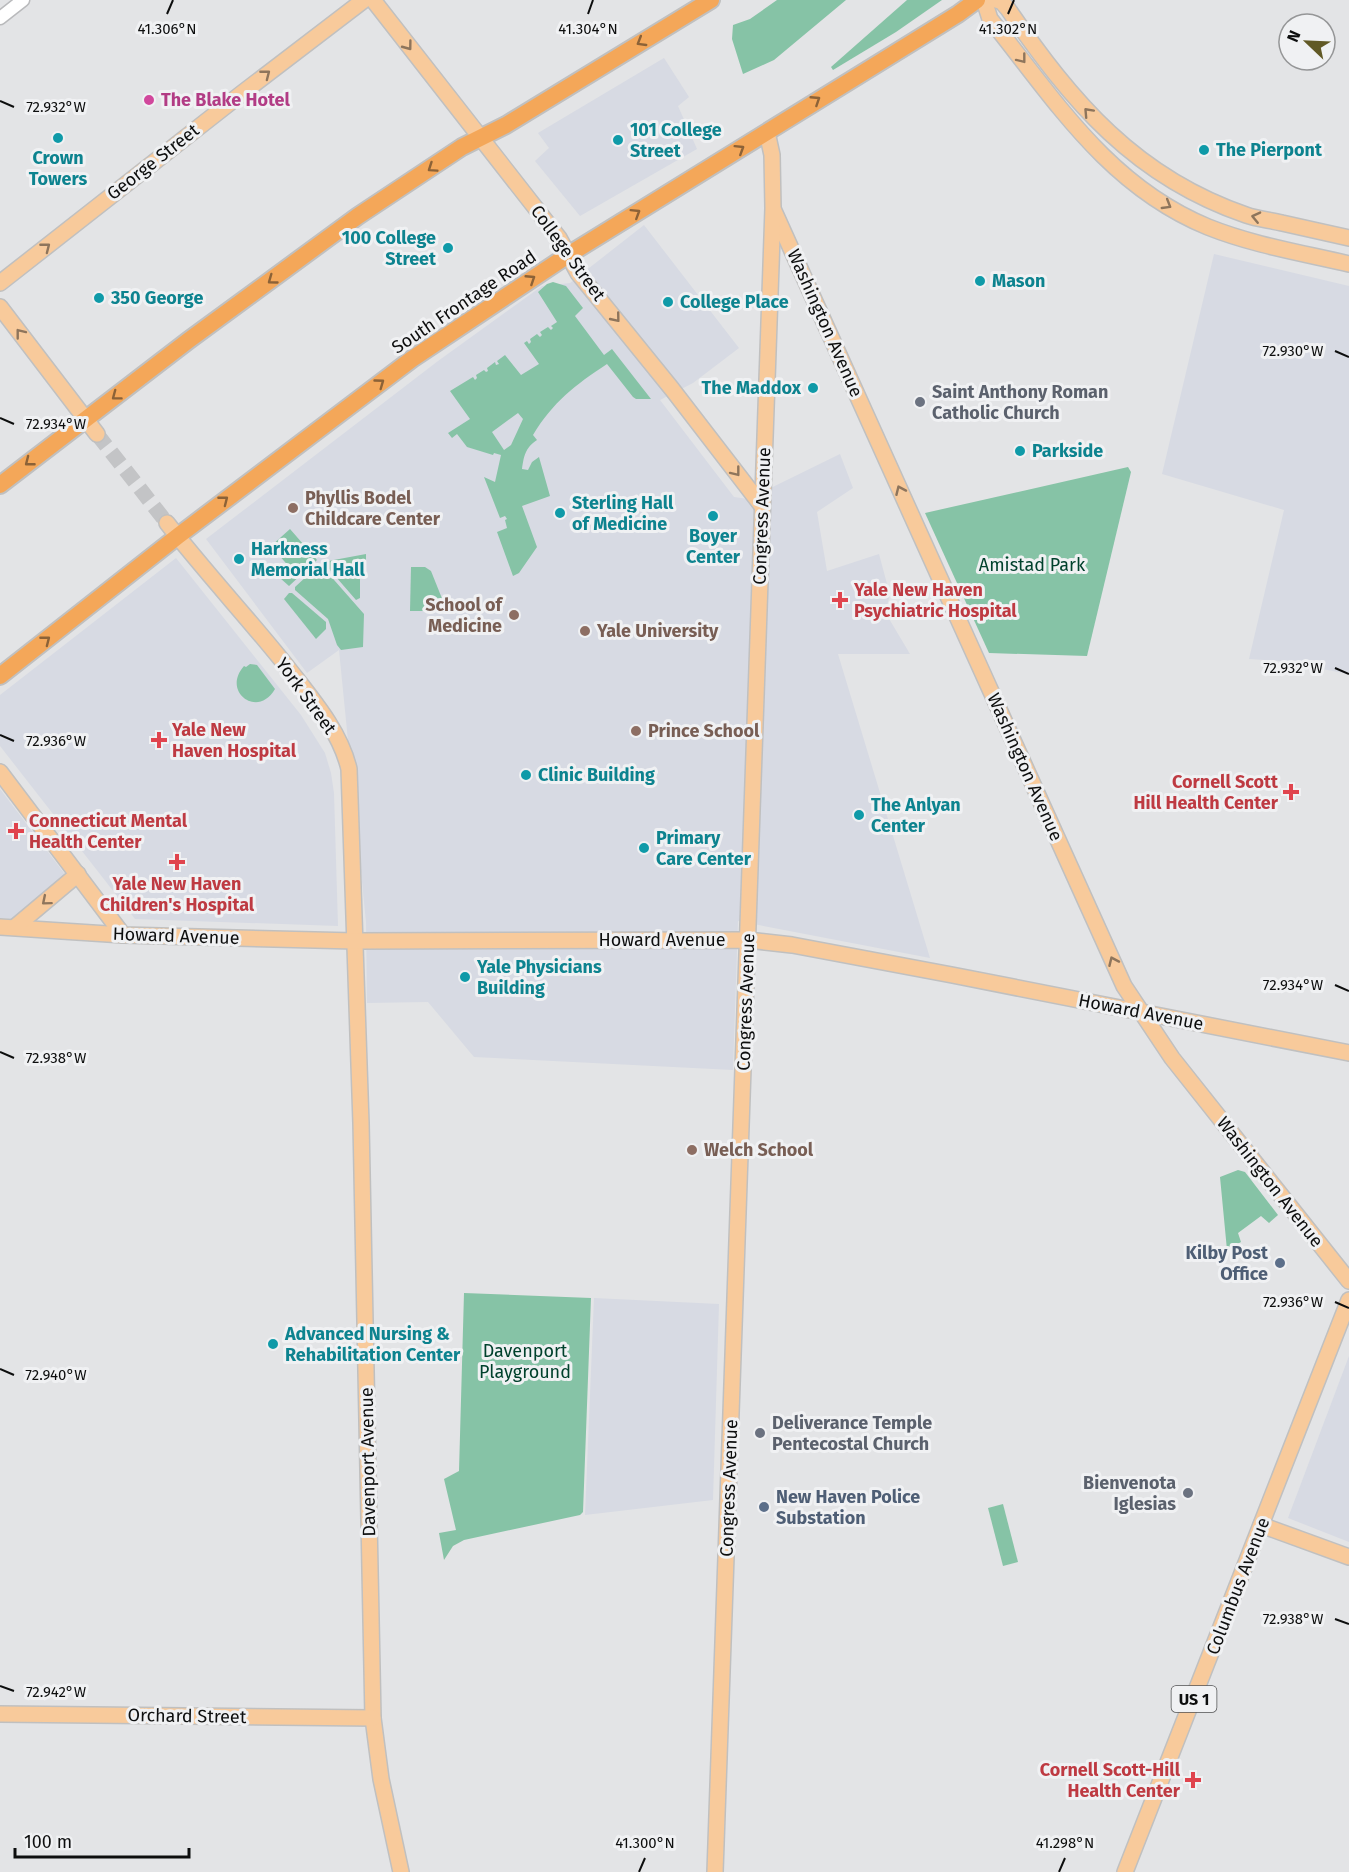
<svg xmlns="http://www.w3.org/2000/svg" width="1349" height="1872" viewBox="0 0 1349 1872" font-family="'Fira Sans',sans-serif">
<rect width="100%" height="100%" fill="#e3e4e6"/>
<g fill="#d7dae3">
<path d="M 664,58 L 689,97 L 678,106 L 697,149 L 580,216 L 535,161 L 549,148 L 538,133 Z"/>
<path d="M 644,225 L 739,348 L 693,383 L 660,400 L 734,497 L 748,499 L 840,454 L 853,488 L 817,512 L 827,571 L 879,554 L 890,595 L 885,612 L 910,654 L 838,654 L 930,958 L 738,921 L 733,1070 L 474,1057 L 428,1002 L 367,1003 L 366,922 L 339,650 L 307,673 L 206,539 L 438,361 L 542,286 L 570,283 Z"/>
<path d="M 1214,254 L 1349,286 L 1349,674 L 1279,661 L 1249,659 L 1284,510 L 1162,474 Z"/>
<path d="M 176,558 L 301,715 L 325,753 L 331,773 L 334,793 L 338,926 L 135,919 L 0,746 L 0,695 Z"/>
<path d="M 0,789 L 64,873 L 63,877 L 12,919 L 0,918 Z"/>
<path d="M 594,1298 L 719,1304 L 713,1500 L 585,1515 Z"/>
<path d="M 1349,1356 L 1349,1542 L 1288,1518 Z"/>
</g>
<g fill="#86c3a6" fill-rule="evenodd">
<path d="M 777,0 L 846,0 L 774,60 L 743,74 L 732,39 L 733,25 L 750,19 Z"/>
<path d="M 907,0 L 942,0 L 896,32 L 833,70 L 831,67 Z"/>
<path d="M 553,282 L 566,286 L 583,308 L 575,316 L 604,355 L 612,349 L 651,399 L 636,399 L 633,397 L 607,364 C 575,385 553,402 533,435 L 537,440 C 525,448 524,456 522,469 L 528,470 L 532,462 L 539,457 L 550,496 L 522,506 L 537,547 L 519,573 L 513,576 L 497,532 L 507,528 L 505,520 L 507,519 L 505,516 L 500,518 L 484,477 L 495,482 L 501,455 L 494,453 L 493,455 L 467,447 L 457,434 L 452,438 L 448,433 L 470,419 L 450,391 L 473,377 L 475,380 L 477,378 L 476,375 L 484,370 L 486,372 L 488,371 L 487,368 L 495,362 L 496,365 L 499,364 L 497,361 L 505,355 L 521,375 L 539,364 L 524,343 L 527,341 L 529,344 L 531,342 L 530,339 L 537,334 L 540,337 L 542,335 L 540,332 L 548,327 L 551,330 L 553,328 L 551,326 L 557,322 L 538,292 L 547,284 ZM 518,413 L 523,419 L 511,445 L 504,450 L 492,432 Z"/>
<path d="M 1128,467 L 1131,472 L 1087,656 L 989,653 L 925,513 Z"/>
<path d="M 290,529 L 317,560 L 289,586 L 280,578 L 291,569 L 271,546 Z"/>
<path d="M 366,554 L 366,568 L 360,576 L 360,598 L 356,600 L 323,562 Z"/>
<path d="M 320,564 L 364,614 L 363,647 L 341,650 L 337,645 L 328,619 L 295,590 L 295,587 Z"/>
<path d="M 411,567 L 425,567 L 431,571 L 447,611 L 410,611 Z"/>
<path d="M 289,593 L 292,593 L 326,622 L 326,629 L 316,639 L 284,599 Z"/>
<path d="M 250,664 L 257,665 L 275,689 C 258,719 221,692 244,666 L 246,667 Z"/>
<path d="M 1238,1170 L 1245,1172 L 1278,1215 L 1269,1223 L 1261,1216 L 1238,1233 L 1241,1242 L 1227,1250 L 1220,1177 Z"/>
<path d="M 464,1293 L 591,1298 L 583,1512 L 580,1515 L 464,1540 L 453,1546 L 444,1560 L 439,1533 L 456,1530 L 444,1479 L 459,1471 Z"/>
<path d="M 1003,1504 L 1018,1562 L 1003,1566 L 988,1508 Z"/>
</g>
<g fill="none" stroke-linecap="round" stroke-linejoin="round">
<path stroke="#c3c4c6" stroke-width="15" stroke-dasharray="15 8" stroke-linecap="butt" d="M 97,434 L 167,523"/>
<g stroke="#b9babc" stroke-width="15">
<path id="minor" d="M 0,18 L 23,0"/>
</g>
<g stroke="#c0c0c0" stroke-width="18">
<g id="major">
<path d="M 373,0 L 559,238 L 578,273 L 672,389 L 762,506"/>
<path d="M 984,0 L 990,19 C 1055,100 1108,186 1208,227 C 1253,245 1302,253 1349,264"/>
<path d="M 996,0 L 1002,2 L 1008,9 C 1072,102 1135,177 1246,215 C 1257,219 1270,220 1282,223 C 1304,228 1327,233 1349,238"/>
<path d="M 774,211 L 1124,986 L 1172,1058 L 1349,1281"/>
<path d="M 0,283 L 241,94 L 364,0"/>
<path d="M 0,307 L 97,434"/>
<path d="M 167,523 C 206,573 249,619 288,668 C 312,699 340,731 349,769 L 361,1123 L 373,1718 L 381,1779 L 401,1872"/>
<path d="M 0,772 L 123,935"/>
<path d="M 0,927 L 123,935 L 355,941 L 748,940 L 792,945 L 952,975 L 1349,1053"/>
<path d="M 15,927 L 78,874"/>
<path d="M 1261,1525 L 1349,1557"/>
<path d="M 0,1714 L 373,1718"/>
<path d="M 715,1872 L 773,208 L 772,155 L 767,132"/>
<path d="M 1125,1872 L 1349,1300"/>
</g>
</g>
<g stroke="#c0c0c0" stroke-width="20">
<g id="highway">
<path d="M 0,485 L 189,340 L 358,216 L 462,147 L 506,125 L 711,0"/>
<path d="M 0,676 L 178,536 L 412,359 L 568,255 L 958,14 L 977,0"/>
</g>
</g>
<use href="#minor" stroke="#fff" stroke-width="12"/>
<use href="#major" stroke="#f8ca9b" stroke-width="15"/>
<use href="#highway" stroke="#f4a759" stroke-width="16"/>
</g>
<defs><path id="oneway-chevron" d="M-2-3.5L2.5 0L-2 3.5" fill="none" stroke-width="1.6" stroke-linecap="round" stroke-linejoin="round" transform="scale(1.5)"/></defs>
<g stroke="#8c6237">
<use href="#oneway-chevron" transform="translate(641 42) rotate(149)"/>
<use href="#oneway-chevron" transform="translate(816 100) rotate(-33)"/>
<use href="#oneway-chevron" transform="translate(740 149) rotate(-32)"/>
<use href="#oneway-chevron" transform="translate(432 168) rotate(146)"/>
<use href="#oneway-chevron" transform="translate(636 213) rotate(-32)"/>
<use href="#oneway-chevron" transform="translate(531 279) rotate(-33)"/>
<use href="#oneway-chevron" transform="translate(272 280) rotate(144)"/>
<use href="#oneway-chevron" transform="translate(380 383) rotate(-36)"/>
<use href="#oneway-chevron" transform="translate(116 396) rotate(143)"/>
<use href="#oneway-chevron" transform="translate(29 462) rotate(142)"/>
<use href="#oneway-chevron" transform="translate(224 500) rotate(-38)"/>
<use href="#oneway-chevron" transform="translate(46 640) rotate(-38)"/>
</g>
<g stroke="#8e755c">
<use href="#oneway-chevron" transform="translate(408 46) rotate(53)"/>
<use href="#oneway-chevron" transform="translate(1022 59) rotate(52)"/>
<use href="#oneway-chevron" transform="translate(266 74) rotate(-38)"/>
<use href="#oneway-chevron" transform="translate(1088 112) rotate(-133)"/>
<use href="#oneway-chevron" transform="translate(1167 205) rotate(31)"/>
<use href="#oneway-chevron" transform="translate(1256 217) rotate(-167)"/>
<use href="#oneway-chevron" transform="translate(46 247) rotate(-38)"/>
<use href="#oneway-chevron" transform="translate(616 318) rotate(51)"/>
<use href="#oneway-chevron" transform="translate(20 333) rotate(-128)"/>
<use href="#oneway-chevron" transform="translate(736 472) rotate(52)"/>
<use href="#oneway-chevron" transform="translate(900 490) rotate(-114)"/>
<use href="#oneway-chevron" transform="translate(46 901) rotate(140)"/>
<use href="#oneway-chevron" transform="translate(1113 961) rotate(-114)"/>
</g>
<path fill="none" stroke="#0d0e0e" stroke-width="2" d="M 167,14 L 173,0M 588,14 L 593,0M 1008,14 L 1014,0M 0,101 L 14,107M 1335,351 L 1349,357M 0,418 L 14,424M 1335,668 L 1349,674M 0,735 L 14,741M 1335,985 L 1349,991M 0,1052 L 14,1058M 1335,1302 L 1349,1308M 0,1369 L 14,1375M 1335,1619 L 1349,1624M 0,1686 L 14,1691M 639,1872 L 645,1858M 1059,1872 L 1065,1858"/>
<circle fill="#d1479c" stroke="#f0f1f3" stroke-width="2" cx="149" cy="100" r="6"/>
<g fill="#0f9aa8" stroke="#f0f1f3" stroke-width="2">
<circle cx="58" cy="138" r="6"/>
<circle cx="618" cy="140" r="6"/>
<circle cx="1204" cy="150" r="6"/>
<circle cx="448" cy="248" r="6"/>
<circle cx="980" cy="281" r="6"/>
<circle cx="99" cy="298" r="6"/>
<circle cx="668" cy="302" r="6"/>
<circle cx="813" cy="388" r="6"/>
<circle cx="1020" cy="451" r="6"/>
<circle cx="560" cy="513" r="6"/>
<circle cx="713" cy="516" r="6"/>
<circle cx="239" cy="559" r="6"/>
<circle cx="526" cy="775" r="6"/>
<circle cx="859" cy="815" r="6"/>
<circle cx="644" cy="848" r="6"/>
<circle cx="465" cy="977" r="6"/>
<circle cx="273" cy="1344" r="6"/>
</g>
<g fill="#6b7280" stroke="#f0f1f3" stroke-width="2">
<circle cx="920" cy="402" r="6"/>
<circle cx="760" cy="1433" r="6"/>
<circle cx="1188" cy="1493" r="6"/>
</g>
<g fill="#8d6e63" stroke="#f0f1f3" stroke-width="2">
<circle cx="293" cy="508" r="6"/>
<circle cx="514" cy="615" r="6"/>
<circle cx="585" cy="631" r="6"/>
<circle cx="636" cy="731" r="6"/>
<circle cx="692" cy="1150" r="6"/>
</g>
<g fill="#e0444e" stroke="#f0f1f3" stroke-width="2">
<path d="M837 591h6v6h6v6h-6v6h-6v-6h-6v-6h6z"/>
<path d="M156 731h6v6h6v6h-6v6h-6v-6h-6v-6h6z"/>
<path d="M1288 783h6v6h6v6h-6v6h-6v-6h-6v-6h6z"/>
<path d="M13 822h6v6h6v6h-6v6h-6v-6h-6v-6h6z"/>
<path d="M174 853h6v6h6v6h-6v6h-6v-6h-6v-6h6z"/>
<path d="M1190 1771h6v6h6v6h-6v6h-6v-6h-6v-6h6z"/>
</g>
<g fill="#5c6f8a" stroke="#f0f1f3" stroke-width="2">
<circle cx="1280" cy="1263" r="6"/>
<circle cx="764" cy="1507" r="6"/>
</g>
<g text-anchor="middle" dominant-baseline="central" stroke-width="6" stroke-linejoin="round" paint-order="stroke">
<rect fill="#f0f1f3" stroke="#515253" stroke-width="1.5" x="1171.5" y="1686" width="45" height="26" rx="4.5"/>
<g font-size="16" font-weight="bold" fill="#0d0e0e">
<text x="1194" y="1699">US 1</text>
</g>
<g font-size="18" font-weight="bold" fill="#b23c85" stroke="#f0f1f3" text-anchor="start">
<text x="161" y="100">The Blake Hotel</text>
</g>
<g font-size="18" font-weight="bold" fill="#0d838f" stroke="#f0f1f3" text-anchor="start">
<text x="630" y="130">101 College<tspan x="630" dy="21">Street</tspan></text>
<text x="1216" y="150">The Pierpont</text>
<text x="58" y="158" text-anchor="middle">Crown<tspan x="58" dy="21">Towers</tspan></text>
<text x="436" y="238" text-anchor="end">100 College<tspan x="436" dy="21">Street</tspan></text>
<text x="992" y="281">Mason</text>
<text x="111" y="298">350 George</text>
<text x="680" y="302">College Place</text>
<text x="801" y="388" text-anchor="end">The Maddox</text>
<text x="1032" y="451">Parkside</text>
<text x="572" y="503">Sterling Hall<tspan x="572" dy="21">of Medicine</tspan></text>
<text x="713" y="536" text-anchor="middle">Boyer<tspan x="713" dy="21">Center</tspan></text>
<text x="251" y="549">Harkness<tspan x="251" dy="21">Memorial Hall</tspan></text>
<text x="538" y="775">Clinic Building</text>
<text x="871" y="805">The Anlyan<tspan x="871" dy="21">Center</tspan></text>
<text x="656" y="838">Primary<tspan x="656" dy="21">Care Center</tspan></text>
<text x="477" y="967">Yale Physicians<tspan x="477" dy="21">Building</tspan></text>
<text x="285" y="1334">Advanced Nursing &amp;<tspan x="285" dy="21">Rehabilitation Center</tspan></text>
</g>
<g font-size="18" fill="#0d0e0e" stroke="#f0f1f3">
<text transform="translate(153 162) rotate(-38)">George Street</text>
<text transform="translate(568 253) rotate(54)">College Street</text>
<text transform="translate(464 302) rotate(-34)">South Frontage Road</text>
<text transform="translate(825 323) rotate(66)">Washington Avenue</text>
<text transform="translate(762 516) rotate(-88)">Congress Avenue</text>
<text transform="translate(306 696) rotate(54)">York Street</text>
<text transform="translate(1025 767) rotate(66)">Washington Avenue</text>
<text transform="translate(176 936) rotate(2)">Howard Avenue</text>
<text x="662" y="940">Howard Avenue</text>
<text transform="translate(746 1002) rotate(-88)">Congress Avenue</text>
<text transform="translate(1141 1012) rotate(11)">Howard Avenue</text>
<text transform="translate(1270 1182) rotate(52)">Washington Avenue</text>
<text transform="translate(368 1462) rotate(-91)">Davenport Avenue</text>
<text transform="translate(729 1488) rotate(-88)">Congress Avenue</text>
<text transform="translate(1238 1586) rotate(-69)">Columbus Avenue</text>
<text transform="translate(187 1716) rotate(1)">Orchard Street</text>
</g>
<g font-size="18" font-weight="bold" fill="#5b616d" stroke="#f0f1f3" text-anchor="start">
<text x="932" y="392">Saint Anthony Roman<tspan x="932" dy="21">Catholic Church</tspan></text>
<text x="772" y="1423">Deliverance Temple<tspan x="772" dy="21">Pentecostal Church</tspan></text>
<text x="1176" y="1483" text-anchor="end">Bienvenota<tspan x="1176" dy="21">Iglesias</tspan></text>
</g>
<g font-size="18" font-weight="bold" fill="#785e54" stroke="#f0f1f3" text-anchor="start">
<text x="305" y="498">Phyllis Bodel<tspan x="305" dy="21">Childcare Center</tspan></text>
<text x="502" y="605" text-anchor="end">School of<tspan x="502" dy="21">Medicine</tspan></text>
<text x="597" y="631">Yale University</text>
<text x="648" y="731">Prince School</text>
<text x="704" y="1150">Welch School</text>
</g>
<g font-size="18" fill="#00412c" stroke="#f0f1f3">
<text x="1032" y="565">Amistad Park</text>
<text x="525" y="1351">Davenport<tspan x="525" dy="21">Playground</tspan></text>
</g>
<g font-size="18" font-weight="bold" fill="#be3a42" stroke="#f0f1f3" text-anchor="start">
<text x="854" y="590">Yale New Haven<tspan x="854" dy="21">Psychiatric Hospital</tspan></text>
<text x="172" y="730">Yale New<tspan x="172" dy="21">Haven Hospital</tspan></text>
<text x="1278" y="782" text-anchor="end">Cornell Scott<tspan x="1278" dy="21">Hill Health Center</tspan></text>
<text x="29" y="821">Connecticut Mental<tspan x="29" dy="21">Health Center</tspan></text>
<text x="177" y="884" text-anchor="middle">Yale New Haven<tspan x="177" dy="21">Children's Hospital</tspan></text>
<text x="1180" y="1770" text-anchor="end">Cornell Scott-Hill<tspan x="1180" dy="21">Health Center</tspan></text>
</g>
<g font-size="18" font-weight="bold" fill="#4e5e75" stroke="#f0f1f3" text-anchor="end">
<text x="1268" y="1253">Kilby Post<tspan x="1268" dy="21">Office</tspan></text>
<text x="776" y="1497" text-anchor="start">New Haven Police<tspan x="776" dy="21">Substation</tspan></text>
</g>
</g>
<g font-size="15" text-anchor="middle" fill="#0d0e0e" stroke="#f0f1f3" stroke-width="6" stroke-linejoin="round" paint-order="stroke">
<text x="167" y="34">41.306°N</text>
<text x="588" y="34">41.304°N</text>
<text x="1008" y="34">41.302°N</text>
<text x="56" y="112">72.932°W</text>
<text x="1293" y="356">72.930°W</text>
<text x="56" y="429">72.934°W</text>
<text x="1293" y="673">72.932°W</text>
<text x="56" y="746">72.936°W</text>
<text x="1293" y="990">72.934°W</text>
<text x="56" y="1063">72.938°W</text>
<text x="1293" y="1307">72.936°W</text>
<text x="56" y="1380">72.940°W</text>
<text x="1293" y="1624">72.938°W</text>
<text x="56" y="1697">72.942°W</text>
<text x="645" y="1848">41.300°N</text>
<text x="1065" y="1848">41.298°N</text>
</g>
<g transform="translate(1307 42) rotate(293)"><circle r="28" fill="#f0f1f3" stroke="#959697" stroke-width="1.5"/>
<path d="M0-4.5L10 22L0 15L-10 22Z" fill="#615925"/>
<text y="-9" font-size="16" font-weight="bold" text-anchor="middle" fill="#0d0e0e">N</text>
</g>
<path d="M15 1848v9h174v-9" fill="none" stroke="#0d0e0e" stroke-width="3"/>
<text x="24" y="1848" font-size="18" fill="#0d0e0e" stroke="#f0f1f3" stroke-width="4.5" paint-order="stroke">100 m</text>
</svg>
